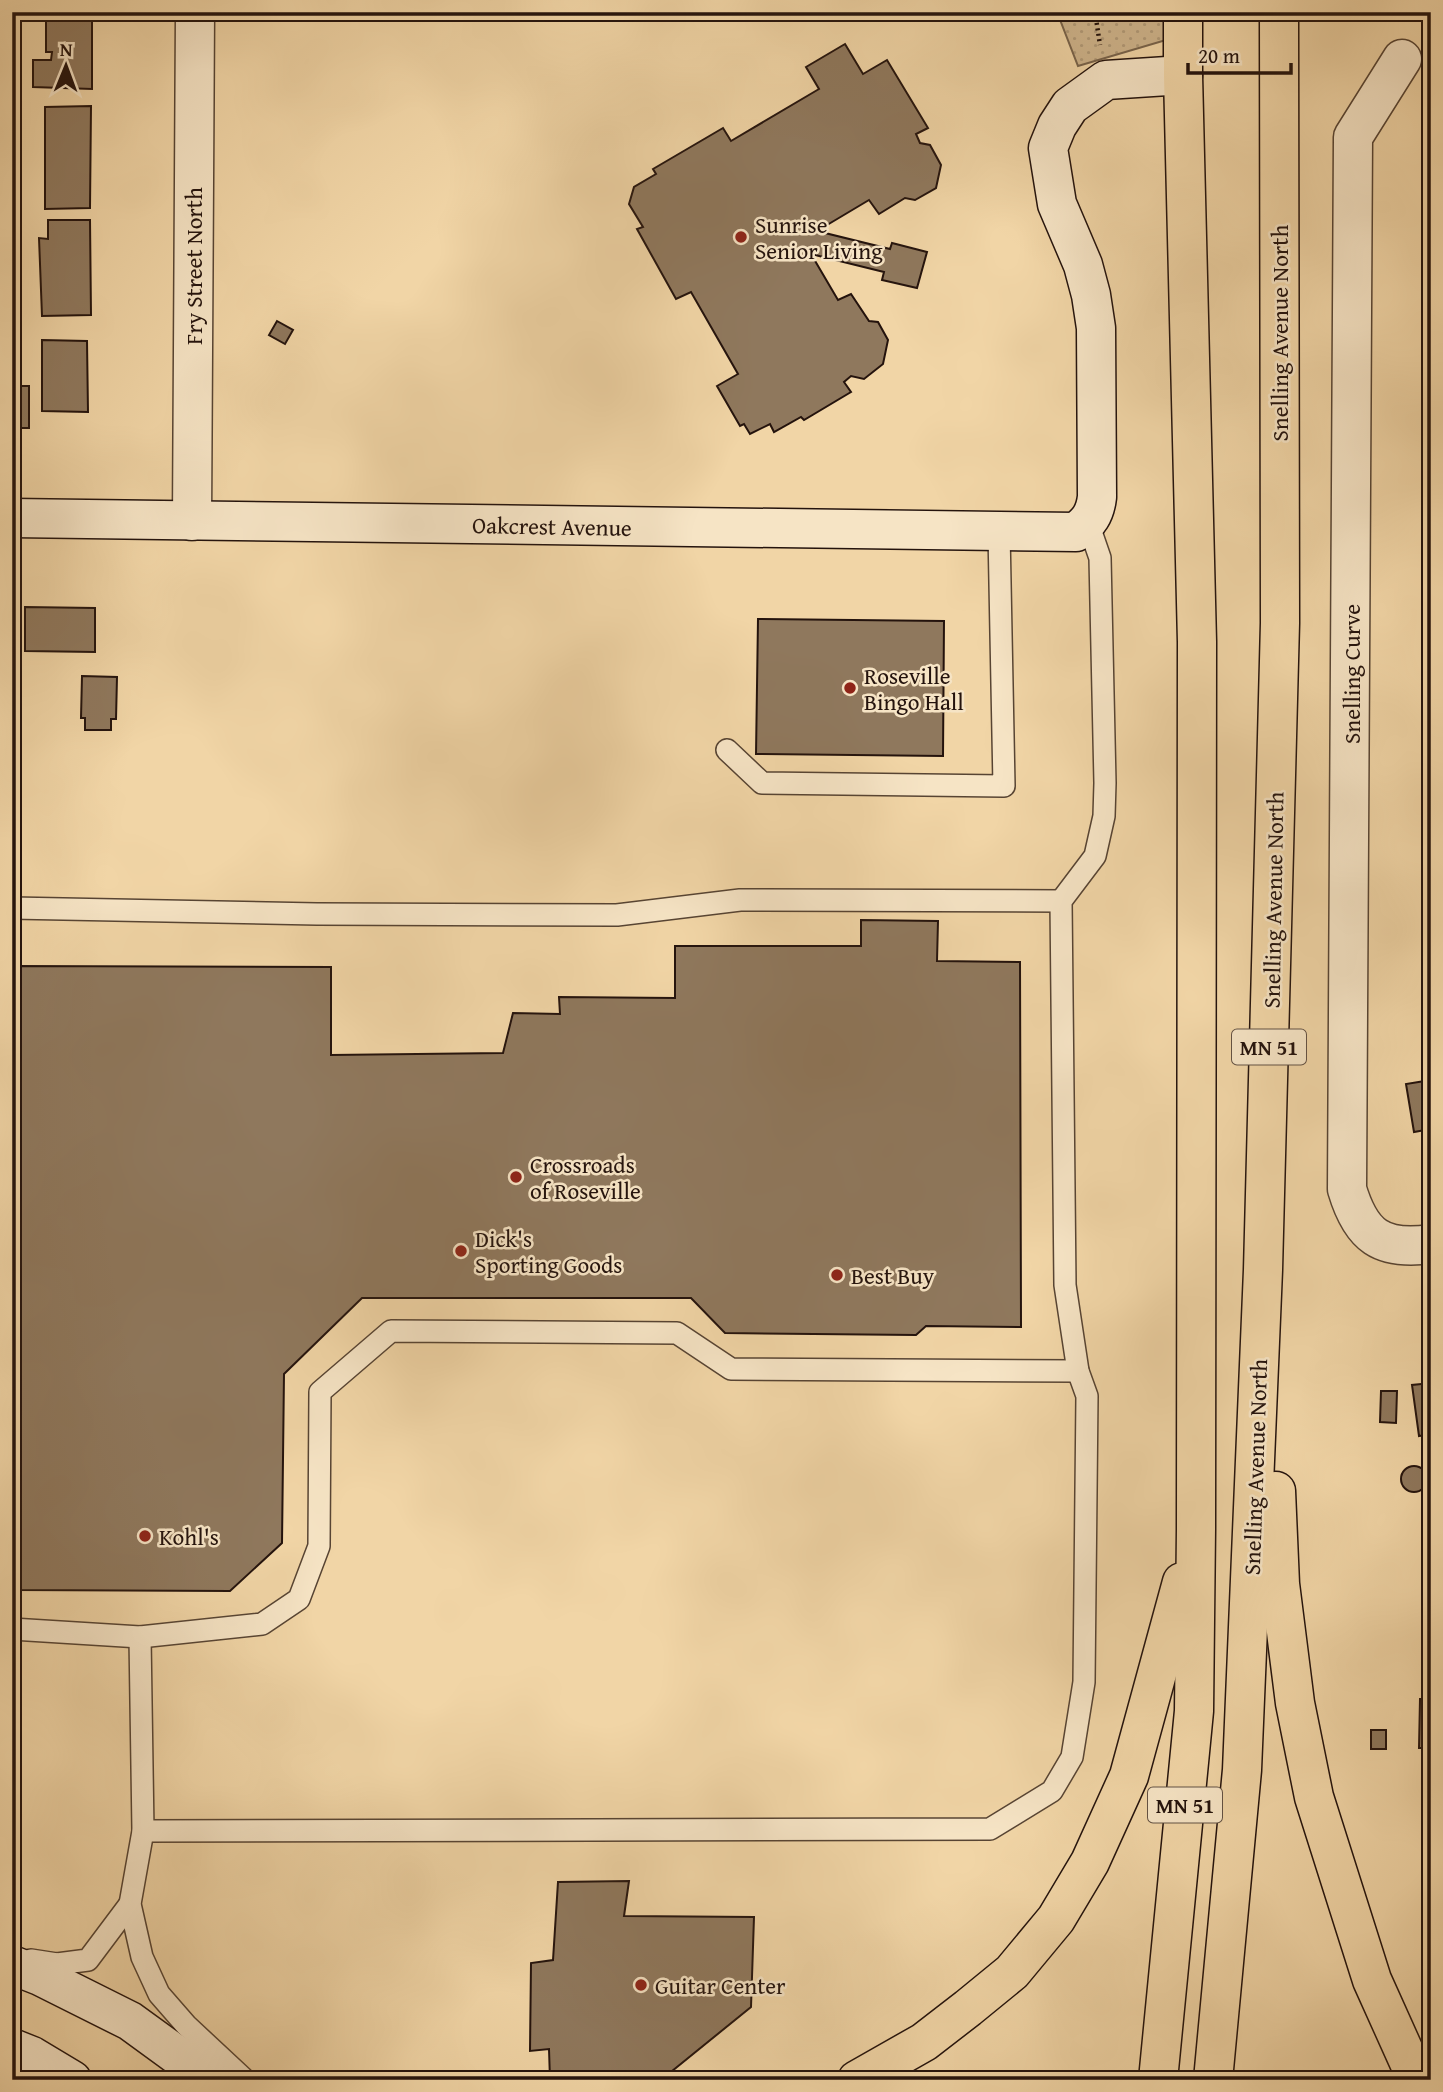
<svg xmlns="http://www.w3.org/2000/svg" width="1443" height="2092" viewBox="0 0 1443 2092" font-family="'Gentium Book Plus',serif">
<defs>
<pattern id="park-dots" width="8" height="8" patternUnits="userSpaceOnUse" patternTransform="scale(1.75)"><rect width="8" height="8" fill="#ceb48c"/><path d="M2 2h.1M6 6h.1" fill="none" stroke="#b19a78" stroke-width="1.8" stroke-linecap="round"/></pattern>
</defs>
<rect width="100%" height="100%" fill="#f1d5a6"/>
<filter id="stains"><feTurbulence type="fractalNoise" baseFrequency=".00286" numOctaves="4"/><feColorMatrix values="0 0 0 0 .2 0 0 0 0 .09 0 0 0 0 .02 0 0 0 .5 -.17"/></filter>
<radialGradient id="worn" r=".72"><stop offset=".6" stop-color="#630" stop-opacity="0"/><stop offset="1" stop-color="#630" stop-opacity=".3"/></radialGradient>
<path fill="url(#park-dots)" stroke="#79644c" stroke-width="2" d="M 1057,12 L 1166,12 L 1166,40 L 1078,66 Z"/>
<g fill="#8f785d" stroke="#24130d" stroke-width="2">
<path d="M 46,12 L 92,12 L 92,89 L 33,87 L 33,60 L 51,60 L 52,52 L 46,52 Z"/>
<path d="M 845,44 L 863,74 L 887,60 L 928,128 L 916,134 L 920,143 L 930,145 L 941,165 L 936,188 L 915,200 L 905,198 L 879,214 L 869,200 L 817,231 L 890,249 L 892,243 L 927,252 L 917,288 L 882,280 L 884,272 L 811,254 L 838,300 L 851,294 L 869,321 L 878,322 L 888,340 L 883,364 L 864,379 L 851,376 L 844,382 L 851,392 L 804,420 L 801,417 L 774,432 L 770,424 L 750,434 L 744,424 L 740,426 L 717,386 L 738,374 L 691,292 L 676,299 L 637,229 L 643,227 L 629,204 L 634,187 L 656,174 L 653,169 L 723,128 L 731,141 L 819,89 L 806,67 Z"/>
<path d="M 91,106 L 90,208 L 45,209 L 45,107 Z"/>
<path d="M 48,220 L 90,220 L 91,315 L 42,316 L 39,238 L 48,239 Z"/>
<path d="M 277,321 L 293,330 L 285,344 L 269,335 Z"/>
<path d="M 42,340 L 87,341 L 88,412 L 42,411 Z"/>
<path d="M 12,375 L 16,375 L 17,386 L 29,386 L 29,428 L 12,428 Z"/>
<path d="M 25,607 L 95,608 L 95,652 L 25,651 Z"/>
<path d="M 758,619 L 944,621 L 943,756 L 756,754 Z"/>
<path d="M 82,676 L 117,677 L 116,719 L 111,719 L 111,730 L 85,730 L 85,718 L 81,718 Z"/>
<path d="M 861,920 L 938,921 L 937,961 L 1020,962 L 1021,1327 L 926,1326 L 916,1335 L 725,1333 L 691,1298 L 362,1298 L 284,1374 L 282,1543 L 230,1591 L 16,1590 L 12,1586 L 12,966 L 331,967 L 331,1055 L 503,1053 L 513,1013 L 560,1014 L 559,997 L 675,998 L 675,946 L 861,946 Z"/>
<path d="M 1431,1080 L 1431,1129 L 1414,1132 L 1406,1084 Z"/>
<path d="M 1431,1383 L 1431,1434 L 1419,1436 L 1412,1385 Z"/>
<path d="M 1381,1391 L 1397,1391 L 1396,1423 L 1380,1422 Z"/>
<circle cx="1414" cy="1479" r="13"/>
<path d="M 1420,1699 L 1431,1699 L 1431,1748 L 1419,1748 Z"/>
<rect x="1371" y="1730" width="15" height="19"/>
<path d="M 629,1881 L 624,1916 L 754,1917 L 751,2007 L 661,2080 L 550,2080 L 549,2049 L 530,2051 L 531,1963 L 553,1960 L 558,1882 Z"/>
</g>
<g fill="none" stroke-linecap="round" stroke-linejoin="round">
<g stroke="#574433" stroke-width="24">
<g id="lane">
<path d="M 727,750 L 762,783 L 1004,786 L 999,532"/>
<path d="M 12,908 L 317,914 L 617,915 L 740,900 L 1061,901"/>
<path d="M 12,1629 L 140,1637 L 262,1624 L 299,1599 L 319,1546 L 320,1392 L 391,1331 L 677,1333 L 731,1369 L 1078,1371"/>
<path d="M 140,1637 L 143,1831 L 130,1904 L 142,1957 L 159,1994 L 186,2025 L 245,2080"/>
<path d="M 143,1831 L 990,1829 L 1052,1791 L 1072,1757 L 1084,1682 L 1087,1396 L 1078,1371 L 1065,1285 L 1061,901 L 1095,856 L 1104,816 L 1105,783 L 1100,558 L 1088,523"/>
<path d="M 31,1960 L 57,1964 L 88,1960 L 130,1904"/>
</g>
</g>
<g stroke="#574433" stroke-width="41">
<g id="street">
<path d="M 1402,59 L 1353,137 L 1347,1189 C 1361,1236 1381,1251 1431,1244"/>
<path d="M 192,521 L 195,12"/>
</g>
</g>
<g stroke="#24130d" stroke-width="41">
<g id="secondary">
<path d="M 12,518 L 1076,532 C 1089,522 1095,514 1097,497 L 1096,328 L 1091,295 L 1083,265 L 1057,204 L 1048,148 L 1057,126 L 1070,106 L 1106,80 L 1183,75"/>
<path d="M 12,1965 L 40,1976 L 130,2021 L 211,2080"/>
<path d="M 12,2048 L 32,2056 L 72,2080"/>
</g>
</g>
<g stroke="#24130d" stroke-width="41">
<g id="highway">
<path d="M 1276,1491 L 1280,1584 L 1295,1703 L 1314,1797 L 1372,1980 L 1417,2080"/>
<path d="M 857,2080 L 924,2042 L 968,2008 L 1012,1972 L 1056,1919 L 1090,1862 L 1129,1776 L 1182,1582"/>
<path d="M 1158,2080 L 1194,1711 L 1196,1529 L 1197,642 L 1183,75 L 1183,12"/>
<path d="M 1213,2080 L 1242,1770 L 1263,1270 L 1280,623 L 1279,12"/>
</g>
</g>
<path stroke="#24130d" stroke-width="4.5" stroke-dasharray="2 3.5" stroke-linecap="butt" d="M 1095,12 L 1100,45"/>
<use href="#lane" stroke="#f6e4c5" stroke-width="21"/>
<use href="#street" stroke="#f6e4c5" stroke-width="38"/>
<use href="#secondary" stroke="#f6e4c5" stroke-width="38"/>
<use href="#highway" stroke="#f1d5a6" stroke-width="38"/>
</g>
<g fill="#8f2418" stroke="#f6e4c5" stroke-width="2.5">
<circle cx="741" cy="237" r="7"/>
<circle cx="850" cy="688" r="7"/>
<circle cx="516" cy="1177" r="7"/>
<circle cx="461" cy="1251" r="7"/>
<circle cx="837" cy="1275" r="7"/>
<circle cx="145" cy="1536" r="7"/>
<circle cx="641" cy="1985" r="7"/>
</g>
<g text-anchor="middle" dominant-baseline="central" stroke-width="5" stroke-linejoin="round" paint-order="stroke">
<g fill="#f6e4c5" stroke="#635244" stroke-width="2">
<rect x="1232" y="1029.5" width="74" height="35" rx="5"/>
<rect x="1148" y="1787.5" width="74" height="35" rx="5"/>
</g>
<g font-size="21" font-weight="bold" fill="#24130d">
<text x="1269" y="1047">MN 51</text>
<text x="1185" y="1805">MN 51</text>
</g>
<g font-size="23" fill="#24130d" stroke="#f6e4c5" text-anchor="start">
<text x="755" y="224">Sunrise<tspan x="755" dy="26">Senior Living</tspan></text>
<text x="864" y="675">Roseville<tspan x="864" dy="26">Bingo Hall</tspan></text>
<text x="530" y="1164">Crossroads<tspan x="530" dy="26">of Roseville</tspan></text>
<text x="475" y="1238">Dick's<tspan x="475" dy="26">Sporting Goods</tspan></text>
<text x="851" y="1275">Best Buy</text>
<text x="159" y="1536">Kohl's</text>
<text x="655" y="1985">Guitar Center</text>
</g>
<g font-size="23" fill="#24130d" stroke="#f6e4c5">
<text transform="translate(193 266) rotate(-90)">Fry Street North</text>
<text transform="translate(1279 333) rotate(-90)">Snelling Avenue North</text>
<text transform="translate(552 526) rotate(1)">Oakcrest Avenue</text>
<text transform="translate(1351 674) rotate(-90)">Snelling Curve</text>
<text transform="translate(1273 900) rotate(-89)">Snelling Avenue North</text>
<text transform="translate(1255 1467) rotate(-88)">Snelling Avenue North</text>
</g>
</g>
<rect width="1443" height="2092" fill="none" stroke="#f1d5a6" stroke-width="42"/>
<rect x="14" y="14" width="1415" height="2064" fill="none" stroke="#24130d" stroke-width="3.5"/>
<rect x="21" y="21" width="1401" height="2050" fill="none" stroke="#24130d" stroke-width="2"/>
<g transform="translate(66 66) rotate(1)" stroke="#f6e4c5" stroke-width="5" paint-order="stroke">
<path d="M0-5L12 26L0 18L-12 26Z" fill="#24130d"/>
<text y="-10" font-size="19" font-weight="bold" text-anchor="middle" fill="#24130d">N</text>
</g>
<path d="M1188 63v10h103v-10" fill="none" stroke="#24130d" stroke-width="3.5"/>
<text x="1198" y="63" font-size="21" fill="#24130d" stroke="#f6e4c5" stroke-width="5" paint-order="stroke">20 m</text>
<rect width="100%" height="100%" filter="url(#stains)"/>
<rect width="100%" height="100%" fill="url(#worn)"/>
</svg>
